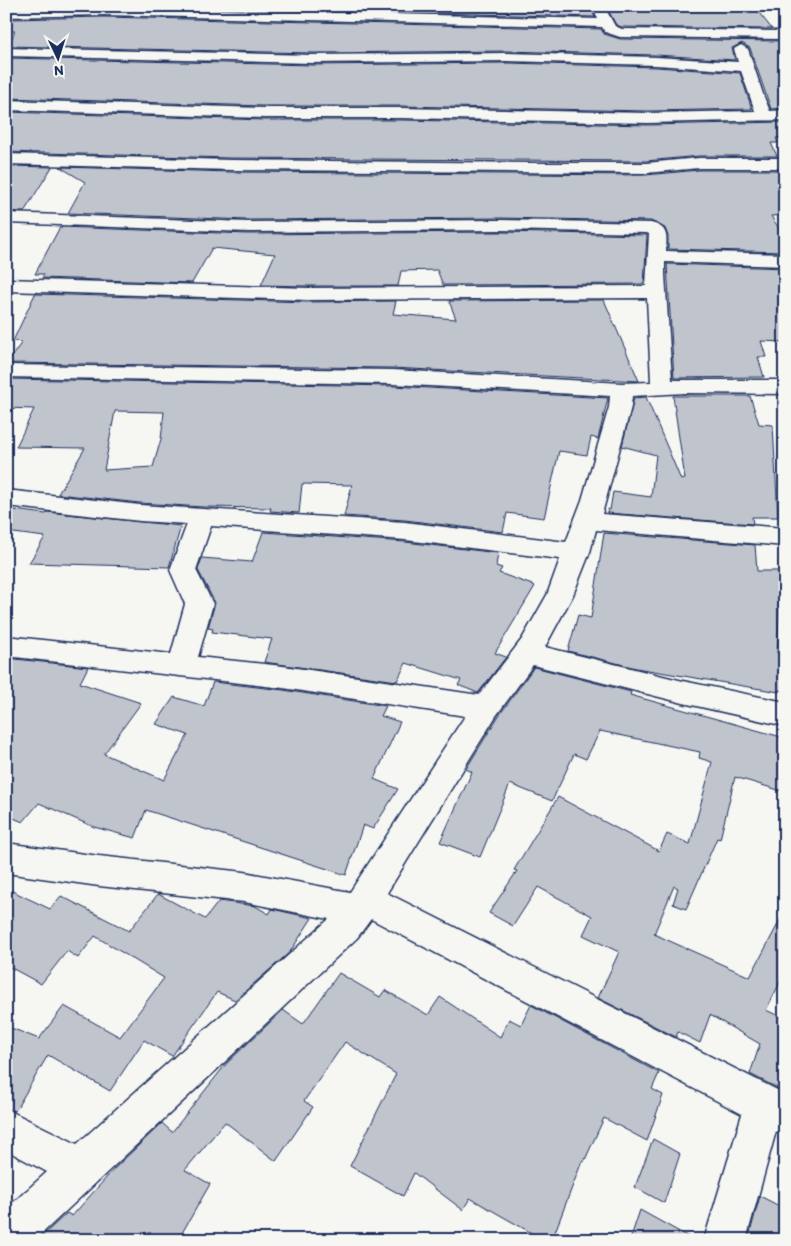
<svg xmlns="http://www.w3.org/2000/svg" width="791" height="1246" viewBox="0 0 791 1246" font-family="Itim,sans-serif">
<rect width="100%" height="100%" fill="#f6f6f2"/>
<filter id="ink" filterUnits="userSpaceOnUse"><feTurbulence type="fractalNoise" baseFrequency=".02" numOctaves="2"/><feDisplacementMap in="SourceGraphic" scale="10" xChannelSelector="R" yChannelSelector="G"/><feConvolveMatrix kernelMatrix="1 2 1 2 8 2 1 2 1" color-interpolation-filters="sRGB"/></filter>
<g filter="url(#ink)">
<g fill="#c0c4cd" stroke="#1b2f5e" fill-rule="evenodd">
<path d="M 150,6 L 590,7 L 595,17 Z"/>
<path d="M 606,6 L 679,6 L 681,11 L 756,9 L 772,29 L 622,27 L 616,25 Z"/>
<path d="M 104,17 L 601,29 L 604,34 L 620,39 L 782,41 L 785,45 L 785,108 L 771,109 L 750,48 L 742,43 L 732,48 L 735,60 L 656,55 L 506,51 L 312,53 L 8,46 L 15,31 L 6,32 L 11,19 Z"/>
<path d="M 6,58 L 312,65 L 506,63 L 656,67 L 740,73 L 752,109 L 648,111 L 400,106 L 264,106 L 6,98 Z"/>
<path d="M 6,112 L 264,120 L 400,120 L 648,125 L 785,122 L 785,138 L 776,138 L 778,143 L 771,143 L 777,156 L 699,156 L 646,161 L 231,158 L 6,152 Z"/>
<path d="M 6,166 L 52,167 L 24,212 L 6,211 Z"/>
<path d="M 60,167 L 231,172 L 646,175 L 699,170 L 784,170 L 785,215 L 771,216 L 785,238 L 785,252 L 668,249 L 668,236 L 665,228 L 651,221 L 499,218 L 248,220 L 68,213 L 85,182 Z"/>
<path d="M 60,227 L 248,234 L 499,232 L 647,235 L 644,284 L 443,285 L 437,270 L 401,271 L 398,286 L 308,286 L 261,285 L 275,254 L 212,248 L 192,283 L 42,278 L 44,274 L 35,274 Z"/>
<path d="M 667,264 L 785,268 L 785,342 L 761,341 L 766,357 L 758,357 L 764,377 L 674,378 Z"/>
<path d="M 35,294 L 308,302 L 396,301 L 393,314 L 456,319 L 449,301 L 604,300 L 639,381 L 393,368 L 7,363 L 22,342 L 13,341 Z"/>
<path d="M 6,379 L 393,386 L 608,398 L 598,439 L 591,437 L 587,455 L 559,451 L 544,518 L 507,513 L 503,532 L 405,520 L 344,516 L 352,485 L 302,484 L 299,513 L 270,511 L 271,508 L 203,507 L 140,503 L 58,494 L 85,448 L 16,447 L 34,409 L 6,408 ZM 115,411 L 164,412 L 161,439 L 153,467 L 104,470 Z"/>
<path d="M 673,396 L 750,396 L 759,424 L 773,425 L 778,517 L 752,517 L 753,524 L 607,513 L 608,509 L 610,510 L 613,492 L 651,497 L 656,455 L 622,446 L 634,398 L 646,397 L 681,480 L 685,479 Z"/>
<path d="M 6,509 L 46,514 L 47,512 L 181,526 L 169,567 L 29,563 L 45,537 L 6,532 Z"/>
<path d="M 263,532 L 405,542 L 498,553 L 496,566 L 502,568 L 499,573 L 535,586 L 495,653 L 506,657 L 478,693 L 458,685 L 461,680 L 406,663 L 397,681 L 264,662 L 272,639 L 212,632 L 213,629 L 208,628 L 215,603 L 198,570 L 202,558 L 252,562 Z"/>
<path d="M 604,533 L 755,545 L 757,571 L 785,571 L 785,603 L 780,603 L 777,653 L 785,655 L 785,691 L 779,690 L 779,692 L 636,668 L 568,651 L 578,615 L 591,618 Z"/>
<path d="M 6,658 L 88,667 L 80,683 L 141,703 L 104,754 L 164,780 L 188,735 L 156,724 L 174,697 L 204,706 L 213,682 L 283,690 L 386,706 L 381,716 L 400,722 L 374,779 L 398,789 L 373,829 L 363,825 L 346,875 L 146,810 L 135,838 L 94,827 L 39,803 L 23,822 L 6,815 Z"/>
<path d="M 534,667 L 631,692 L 630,695 L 785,738 L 785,792 L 735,777 L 720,839 L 717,838 L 686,909 L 673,904 L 678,888 L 674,886 L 654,934 L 750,977 L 785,911 L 785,973 L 766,1010 L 785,1019 L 785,1092 L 750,1074 L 760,1044 L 710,1015 L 700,1043 L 678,1032 L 676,1037 L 598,998 L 619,952 L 583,935 L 592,916 L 538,887 L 513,926 L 489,913 L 517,871 L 514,870 L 558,797 L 659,851 L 667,834 L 690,844 L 712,762 L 699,758 L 700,752 L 600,731 L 586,759 L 574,754 L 552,801 L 510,784 L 480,857 L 440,842 L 472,772 L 466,769 L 498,717 Z"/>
<path d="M 6,888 L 50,909 L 61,896 L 129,931 L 158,894 L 205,919 L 219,901 L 255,906 L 269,914 L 272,909 L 312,918 L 290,952 L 235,1000 L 217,992 L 172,1056 L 144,1040 L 110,1091 L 48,1055 L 15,1111 L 6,1107 L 6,1026 L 39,1039 L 64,1006 L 120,1037 L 164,978 L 95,936 L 78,958 L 67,951 L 41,984 L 6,965 Z"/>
<path d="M 339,973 L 380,997 L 385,990 L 428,1015 L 440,997 L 500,1037 L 509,1019 L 521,1025 L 531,1005 L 659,1073 L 652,1089 L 663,1095 L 647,1141 L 604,1118 L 584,1162 L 582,1161 L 552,1240 L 544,1240 L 470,1198 L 463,1210 L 414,1173 L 403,1196 L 350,1166 L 396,1074 L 345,1042 L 304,1101 L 313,1107 L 276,1161 L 225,1122 L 185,1170 L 210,1184 L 178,1240 L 38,1240 L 67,1213 L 72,1216 L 115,1168 L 162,1123 L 172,1132 L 226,1064 L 283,1010 L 303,1024 Z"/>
<path d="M 653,1139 L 680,1154 L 664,1203 L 635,1187 Z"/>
<path d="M 760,1196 L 785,1209 L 785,1240 L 748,1240 Z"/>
<path d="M 640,1210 L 694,1240 L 630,1240 Z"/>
</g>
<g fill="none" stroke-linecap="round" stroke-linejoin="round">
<g stroke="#1b2f5e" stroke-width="3">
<g id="minor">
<path d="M 604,6 L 615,26 L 622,29 L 785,31 L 785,39 L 620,37 L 605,32 L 602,27 L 104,15 L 6,17 L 6,9 L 104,7 L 598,19 L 592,7 Z"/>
<path d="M 741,45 L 748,49 L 764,97 L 770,111 L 785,110 L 785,120 L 648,123 L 400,118 L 264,118 L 6,110 L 6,100 L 264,108 L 400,108 L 648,113 L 755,111 L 741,71 L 656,65 L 506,61 L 312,63 L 6,56 L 6,48 L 312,55 L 506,53 L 656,57 L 738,62 L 734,49 Z"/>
<path d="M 6,154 L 231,160 L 529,163 L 646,163 L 699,158 L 785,158 L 785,168 L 699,168 L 646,173 L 231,170 L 6,164 Z"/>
<path d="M 6,213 L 248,222 L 499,220 L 651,223 C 668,227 667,235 666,251 L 785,254 L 785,266 L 665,262 L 665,275 L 672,380 L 785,380 L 785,394 L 685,393 L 632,396 L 631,407 L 602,514 L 785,528 L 785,546 L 596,530 L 590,552 L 573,595 L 545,647 L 683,681 L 785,702 L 785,726 L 683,703 L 533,665 L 496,716 L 387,893 L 785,1094 L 785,1134 L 776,1131 L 746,1240 L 704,1240 L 742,1114 L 371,919 L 357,938 L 35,1240 L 6,1240 L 6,1209 L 47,1172 L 6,1150 L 6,1109 L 77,1144 L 329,919 L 244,902 L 99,886 L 6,873 L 6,843 L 99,856 L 244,872 L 350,892 L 465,716 L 283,688 L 6,656 L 6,636 L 171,654 L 185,604 L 170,570 L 187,524 L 140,521 L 6,506 L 6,490 L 140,505 L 405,522 L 566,542 L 582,500 L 609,407 L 610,396 L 393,384 L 6,377 L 6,365 L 393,370 L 622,383 L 651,382 L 647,298 L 308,300 L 6,291 L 6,279 L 308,288 L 646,286 L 649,234 L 647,233 L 499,230 L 248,232 L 6,223 ZM 211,526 L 405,540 L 560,559 L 547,595 L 522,639 L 479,695 L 283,666 L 198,657 L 213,604 L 196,570 Z"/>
</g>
</g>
<use href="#minor" fill="#f6f6f2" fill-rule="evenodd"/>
</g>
</g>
<rect width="791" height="1246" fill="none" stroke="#f6f6f2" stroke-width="25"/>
<rect x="12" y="12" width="766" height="1221" fill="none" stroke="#1b2f5e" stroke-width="2" filter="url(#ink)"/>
<g transform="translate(58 58) rotate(176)" stroke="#f6f6f2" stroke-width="4" paint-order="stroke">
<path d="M0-4L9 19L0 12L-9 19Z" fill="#1b2f5e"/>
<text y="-8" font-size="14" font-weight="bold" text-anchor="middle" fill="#1b2f5e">N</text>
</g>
</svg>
